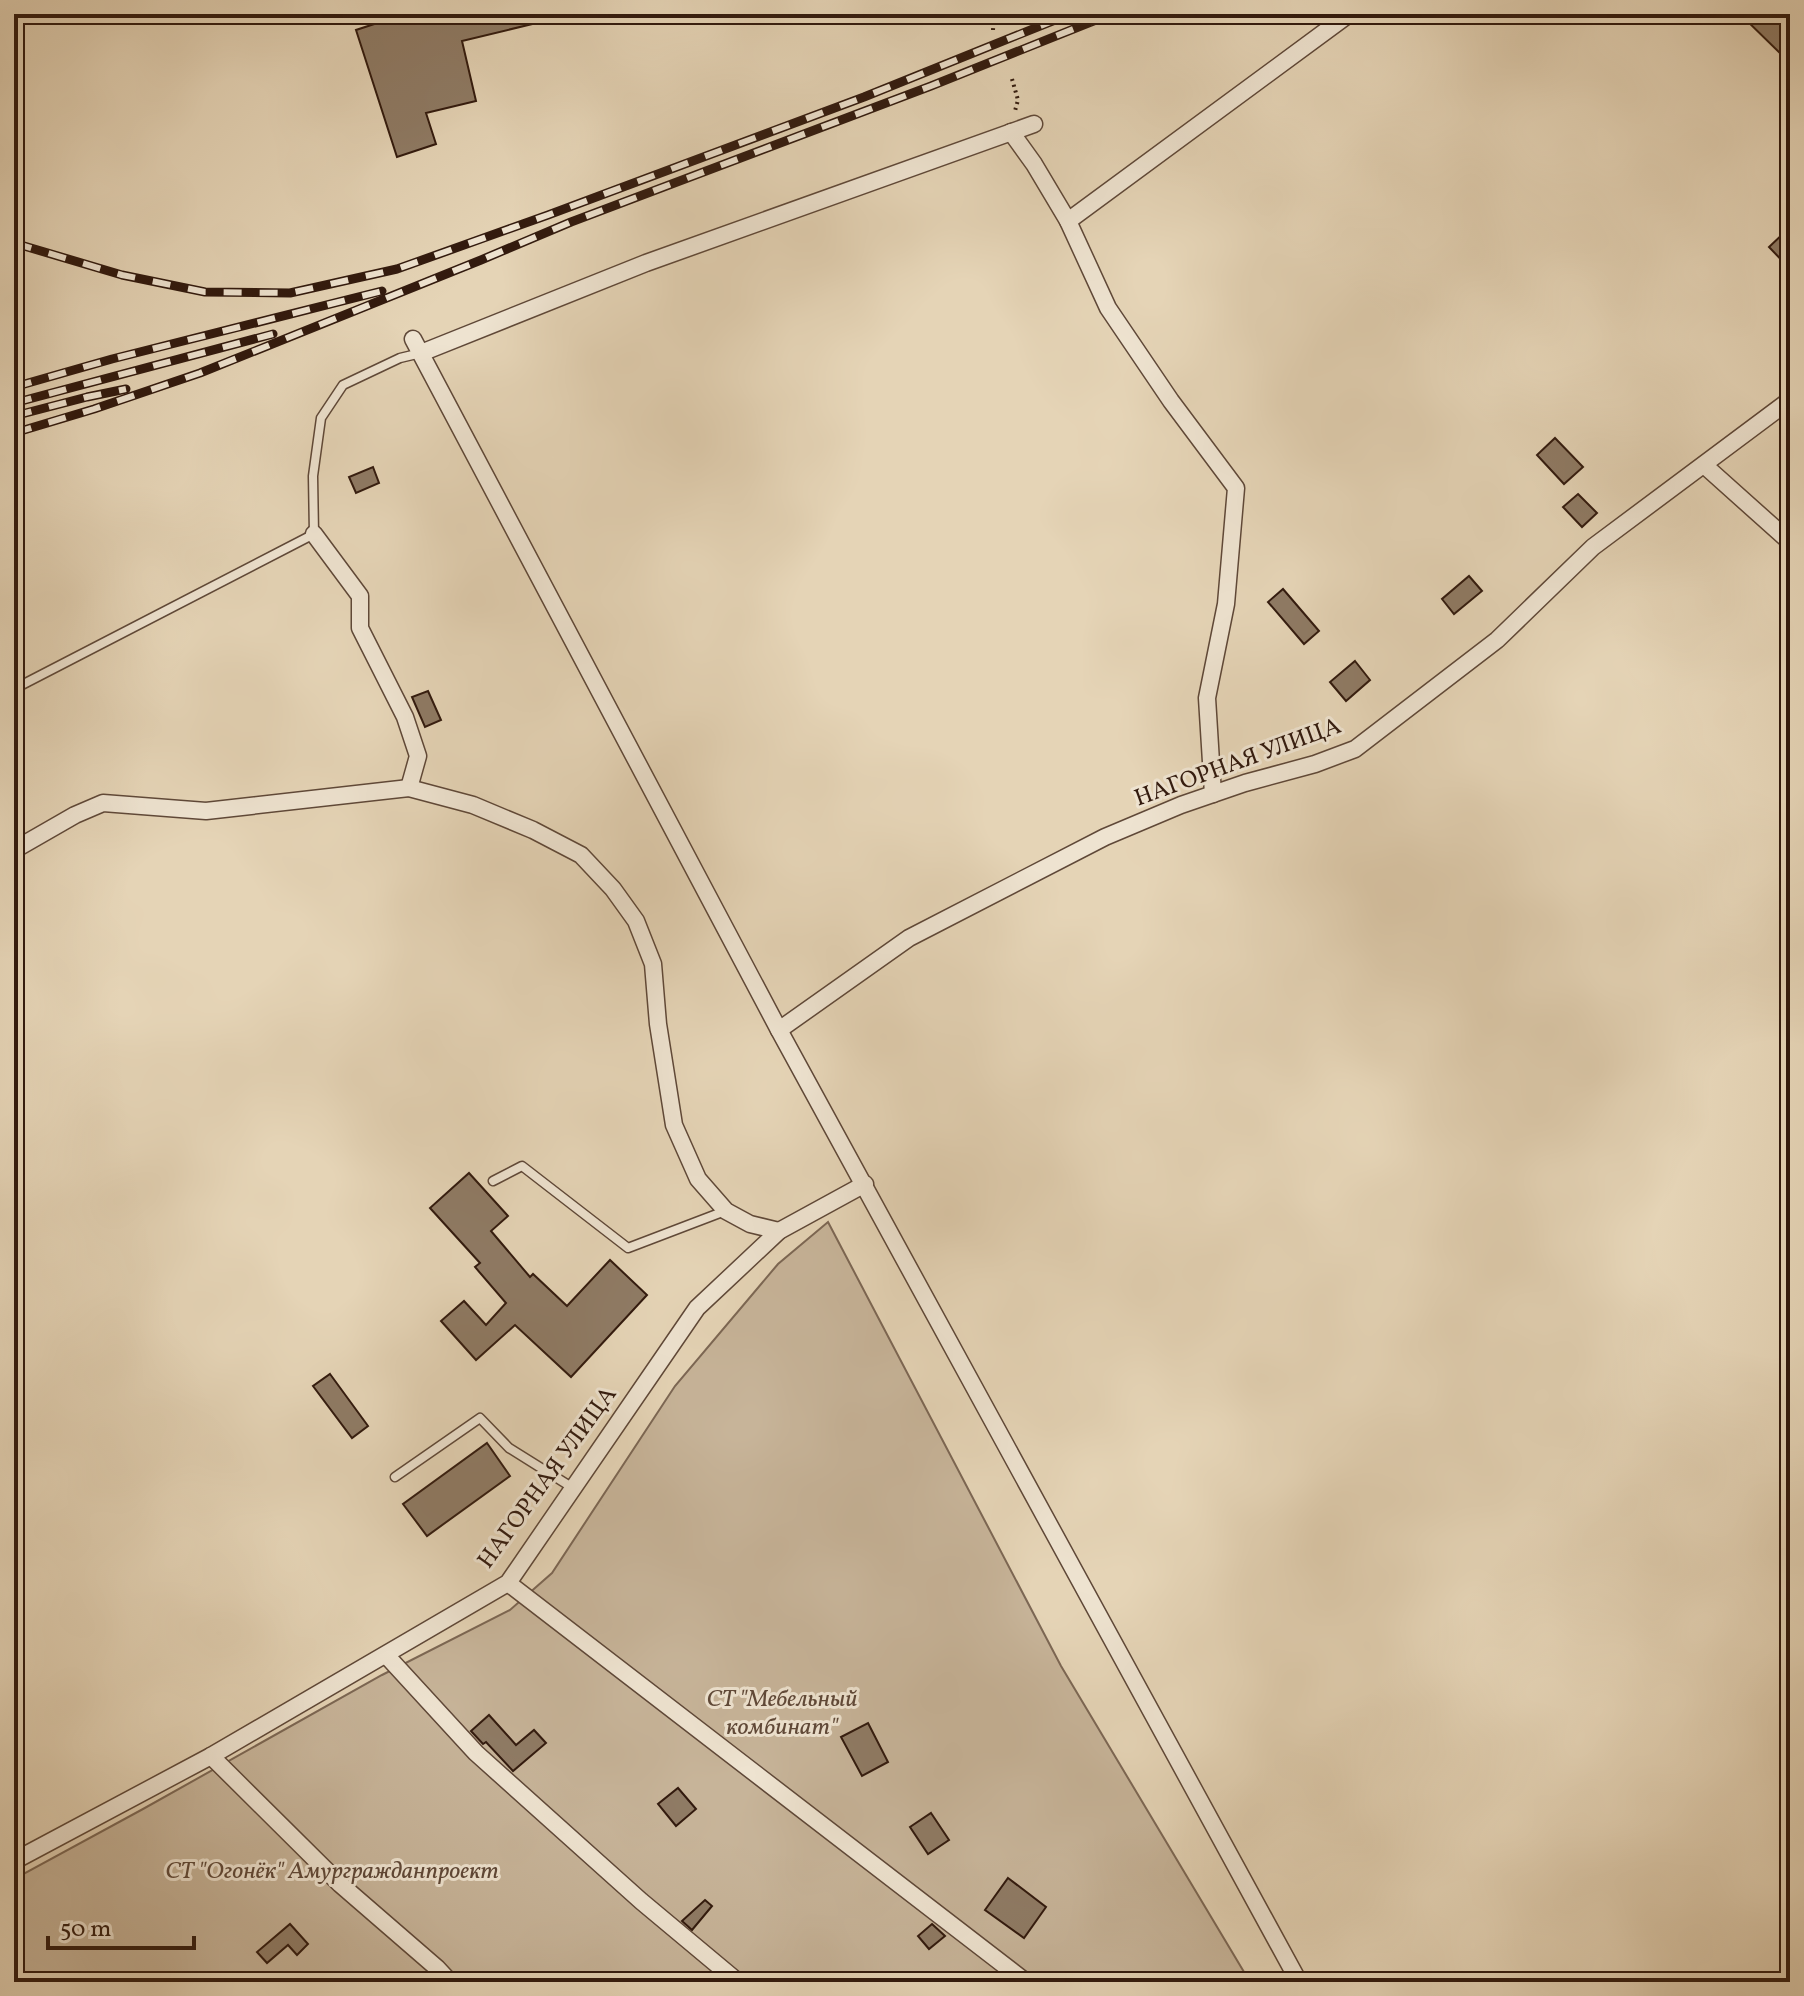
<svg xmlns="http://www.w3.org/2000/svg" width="1804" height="1996" viewBox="0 0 1804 1996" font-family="Vollkorn,serif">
<rect width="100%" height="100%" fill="#e5d4b6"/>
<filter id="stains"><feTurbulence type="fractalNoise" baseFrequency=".0025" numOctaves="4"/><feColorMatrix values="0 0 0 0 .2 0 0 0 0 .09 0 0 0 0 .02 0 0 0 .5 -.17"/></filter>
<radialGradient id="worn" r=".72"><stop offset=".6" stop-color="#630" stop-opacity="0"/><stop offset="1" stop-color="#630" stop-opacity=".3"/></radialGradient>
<path fill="#c7b499" stroke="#7c6754" stroke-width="2" d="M 828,1222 L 1061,1666 L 1250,1982 L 14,1982 L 14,1879 L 143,1809 L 382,1675 L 510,1610 L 552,1573 L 675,1386 L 778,1264 Z"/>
<g fill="#8f7b65" stroke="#321a0e" stroke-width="2">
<path d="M 405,14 L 548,14 L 549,20 L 462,41 L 476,101 L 426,113 L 436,144 L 397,157 L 356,30 Z"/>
<path d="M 1740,14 L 1790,14 L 1790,63 Z"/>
<path d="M 1790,227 L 1790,269 L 1769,247 Z"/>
<path d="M 1555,438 L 1583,467 L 1564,484 L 1537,455 Z"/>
<path d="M 373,467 L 379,483 L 356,493 L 349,477 Z"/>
<path d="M 1578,494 L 1597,513 L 1582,527 L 1563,507 Z"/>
<path d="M 1469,576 L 1482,591 L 1454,614 L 1442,599 Z"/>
<path d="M 1283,589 L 1319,631 L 1304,644 L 1268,602 Z"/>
<path d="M 1355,661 L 1370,680 L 1346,701 L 1330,682 Z"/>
<path d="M 428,691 L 441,720 L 425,727 L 412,697 Z"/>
<path d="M 469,1173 L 508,1216 L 491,1231 L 530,1277 L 533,1274 L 567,1306 L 610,1260 L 647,1295 L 571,1377 L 515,1325 L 476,1360 L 441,1321 L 464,1301 L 486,1325 L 506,1303 L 475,1267 L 480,1263 L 430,1208 Z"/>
<path d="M 330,1374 L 368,1426 L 352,1438 L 313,1386 Z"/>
<path d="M 487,1443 L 510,1476 L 427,1536 L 403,1504 Z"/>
<path d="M 489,1715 L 516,1745 L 534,1730 L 546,1743 L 513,1771 L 486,1742 L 483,1744 L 471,1731 Z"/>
<path d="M 868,1723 L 888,1762 L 862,1776 L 841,1737 Z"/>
<path d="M 678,1788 L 696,1809 L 676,1826 L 658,1804 Z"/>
<path d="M 931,1813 L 949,1840 L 928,1854 L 910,1827 Z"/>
<path d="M 1008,1878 L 1046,1907 L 1024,1938 L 985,1910 Z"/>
<path d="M 705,1900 L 712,1906 L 692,1930 L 682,1921 Z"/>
<path d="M 290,1924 L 308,1944 L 297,1955 L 288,1945 L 267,1963 L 257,1952 Z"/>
<path d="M 932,1924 L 945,1936 L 929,1949 L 918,1936 Z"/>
</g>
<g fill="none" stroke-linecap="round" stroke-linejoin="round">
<g stroke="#5f4838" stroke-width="11">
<g id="lane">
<path d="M 14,689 L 314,534 L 313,476 L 321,418 L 343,385 L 400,358 L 421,353"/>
<path d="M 493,1181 L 522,1166 L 628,1248 L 725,1211"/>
<path d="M 395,1477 L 480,1418 L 509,1448 L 573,1488"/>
<path d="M 214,1982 L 222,1977"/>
</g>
</g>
<g stroke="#5f4838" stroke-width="19">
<g id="street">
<path d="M 1011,132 L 1034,164 L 1068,221 L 1108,308 L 1171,401 L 1236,488 L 1226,604 L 1207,698 L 1213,794"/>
<path d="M 1068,221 L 1349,14"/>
<path d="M 413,339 L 779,1030 L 1299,1982"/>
<path d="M 421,353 L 646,263 L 1034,124"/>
<path d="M 1704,465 L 1790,542"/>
<path d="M 314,534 L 360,596 L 360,628 L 405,717 L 418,756 L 409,788"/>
<path d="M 14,850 L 75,815 L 103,803 L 206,811 L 409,788 L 473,805 L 533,830 L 581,855 L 613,889 L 636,921 L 653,964 L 658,1024 L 674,1125 L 698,1179 L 726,1211 L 750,1224 L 779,1231"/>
<path d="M 779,1030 L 909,938 L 1105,837 L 1181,805 L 1245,783 L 1315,764 L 1355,749 L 1497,640 L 1593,547 L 1790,400"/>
<path d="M 508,1583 L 1026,1982"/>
<path d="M 386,1655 L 476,1753 L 641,1901 L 738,1982"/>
<path d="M 211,1756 L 340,1884 L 437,1968 L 450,1982"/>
<path d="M 14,1861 L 211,1756 L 508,1583 L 697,1308 L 779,1231 L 865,1184"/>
</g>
</g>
<g stroke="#321a0e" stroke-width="4" stroke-dasharray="2 4" stroke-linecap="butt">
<path d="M 993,30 L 994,14"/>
<path d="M 1012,79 L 1018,100 L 1015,111"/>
</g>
<use href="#lane" stroke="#eee3d0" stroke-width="8"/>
<use href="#street" stroke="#eee3d0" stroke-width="16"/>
<g stroke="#321a0e" stroke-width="9">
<g id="rail">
<path d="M 14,243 L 122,275 L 205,292 L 290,293 L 397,269 L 548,215 L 864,97 L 1070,14"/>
<path d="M 14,387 L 112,359 L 382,291"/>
<path d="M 14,403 L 273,334"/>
<path d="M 14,416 L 87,397 L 126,389"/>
<path d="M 14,433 L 94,409 L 200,373 L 481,260 L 571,222 L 931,86 L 1111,14"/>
</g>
</g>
<use href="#rail" stroke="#eee3d0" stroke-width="6" stroke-dasharray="18" stroke-linecap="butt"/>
</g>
<g text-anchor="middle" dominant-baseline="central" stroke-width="6" stroke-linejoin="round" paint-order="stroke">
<g font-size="24" fill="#321a0e" stroke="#eee3d0">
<text transform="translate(1238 763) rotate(-20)">НАГОРНАЯ УЛИЦА</text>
<text transform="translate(548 1478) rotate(-54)">НАГОРНАЯ УЛИЦА</text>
</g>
<g font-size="24" font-style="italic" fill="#5f4838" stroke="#eee3d0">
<text x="782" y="1700">СТ "Мебельный<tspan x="782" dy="28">комбинат"</tspan></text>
<text x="332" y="1872">СТ "Огонёк" Амургражданпроект</text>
</g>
</g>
<rect width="1804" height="1996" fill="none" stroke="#e5d4b6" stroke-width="48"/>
<rect x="16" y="16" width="1772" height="1964" fill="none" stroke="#321a0e" stroke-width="4"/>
<rect x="24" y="24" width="1756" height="1948" fill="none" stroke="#321a0e" stroke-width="2"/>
<path d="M48 1936v12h146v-12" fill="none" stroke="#321a0e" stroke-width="4"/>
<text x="60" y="1936" font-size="24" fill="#321a0e" stroke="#eee3d0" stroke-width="6" paint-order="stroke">50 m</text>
<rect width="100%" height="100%" filter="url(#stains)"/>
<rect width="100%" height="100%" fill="url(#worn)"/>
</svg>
